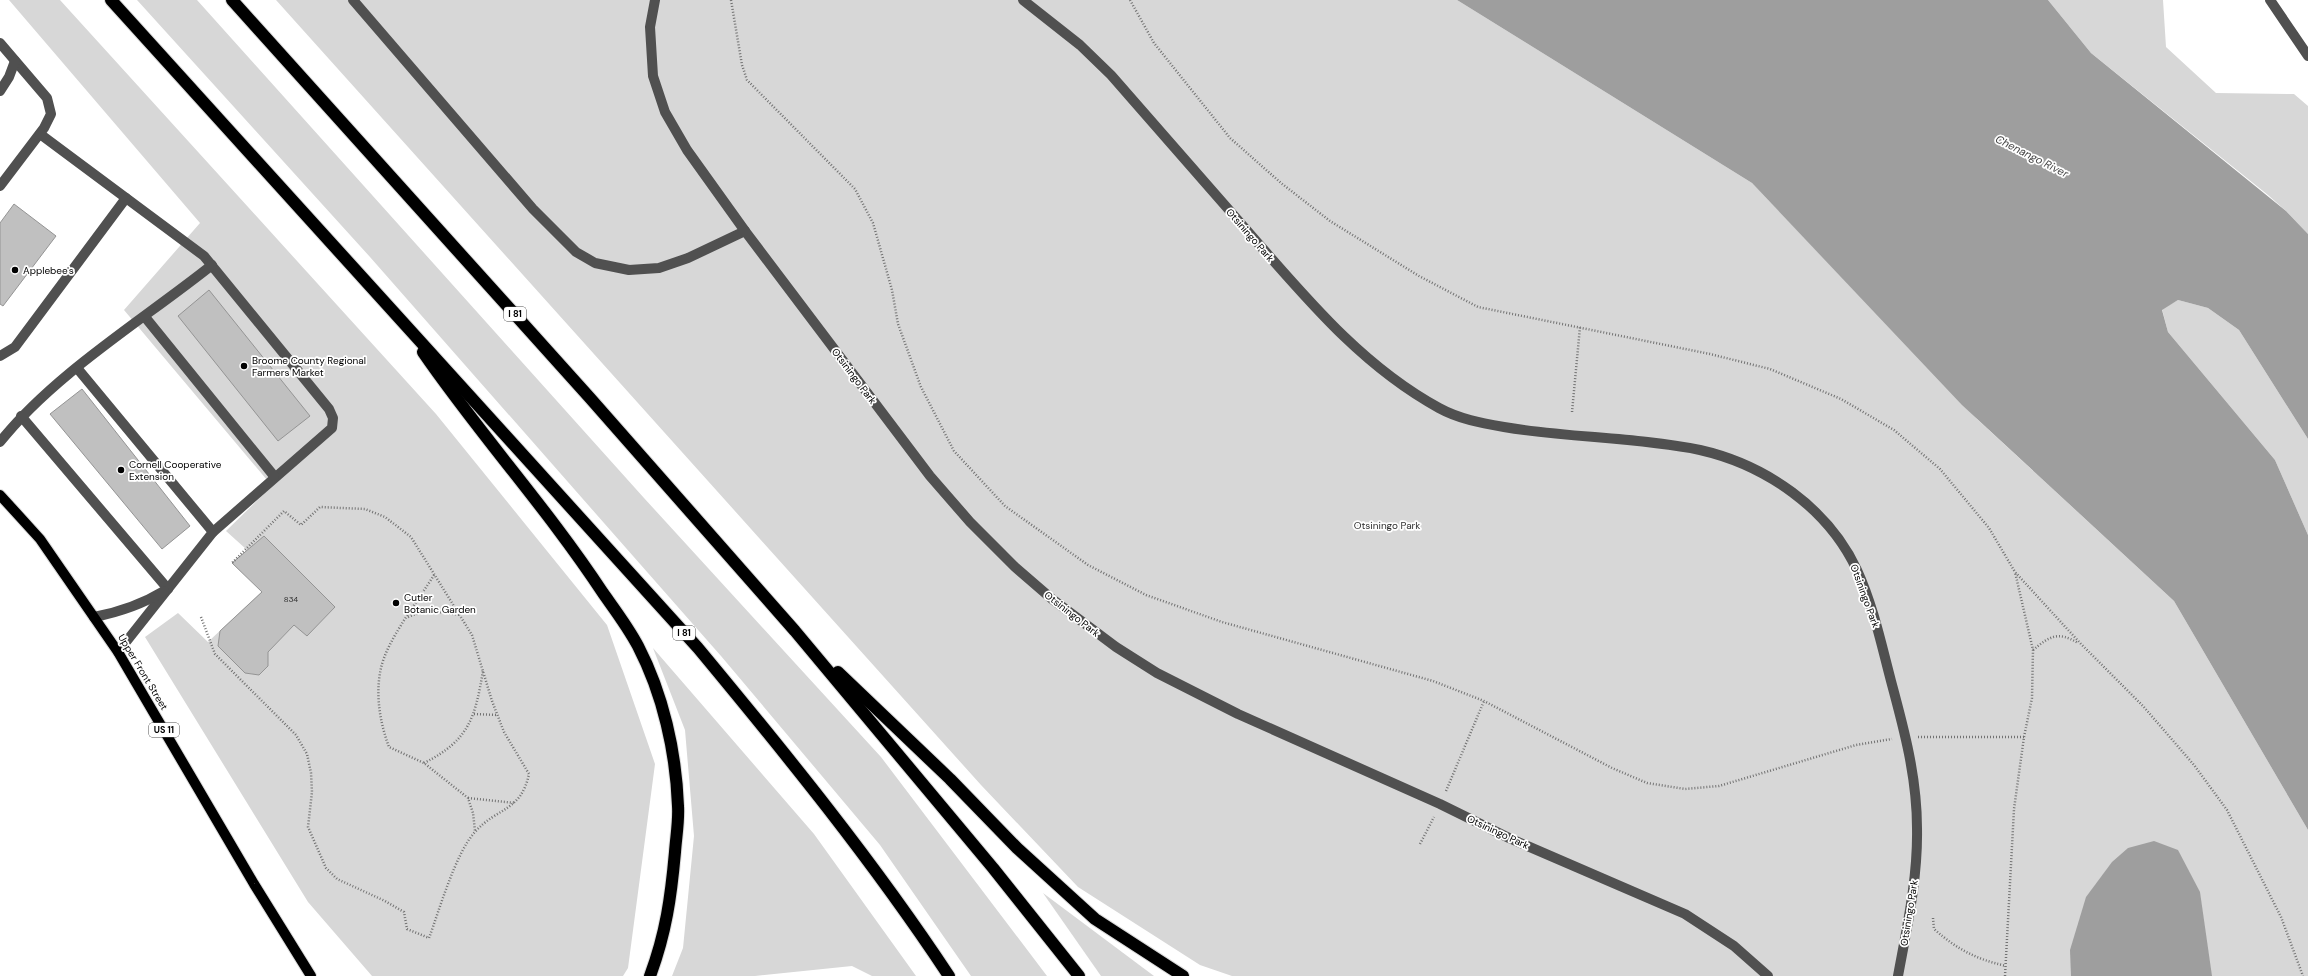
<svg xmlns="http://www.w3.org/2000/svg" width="2308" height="976" viewBox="0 0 2308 976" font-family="'DM Sans',sans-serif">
<rect width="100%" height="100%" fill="#fff"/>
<g fill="#d7d7d7">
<path d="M 9,0 L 60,0 L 436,414 L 607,625 L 655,764 L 628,968 L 623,976 L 372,976 L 308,902 L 145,637 L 178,613 L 208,642 L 277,577 L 226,531 L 272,486 L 124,310 L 200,223 Z"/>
<path d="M 137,0 L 197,0 L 644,498 L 881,757 L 1047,976 L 971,976 L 880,845 L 721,656 L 370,257 Z"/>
<path d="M 276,0 L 1457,0 L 1752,183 L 1978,420 L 2174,601 L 2308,830 L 2308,976 L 1232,976 L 1200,965 L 1078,887 L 981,785 Z"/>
<path d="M 2048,0 L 2163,0 L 2166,47 L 2216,93 L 2294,94 L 2308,106 L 2308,234 L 2286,211 L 2268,195 L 2091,53 Z"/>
<path d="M 2178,300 L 2208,308 L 2239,330 L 2308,439 L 2308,535 L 2275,460 L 2168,332 L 2162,309 Z"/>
<path d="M 653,648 L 814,834 L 916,976 L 872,976 L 852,966 L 755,976 L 672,976 L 683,948 L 694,836 L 685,730 Z"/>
<path d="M 1043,893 L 1154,976 L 1101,976 Z"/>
</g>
<g fill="#9e9e9e">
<path d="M 1457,0 L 2048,0 L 2091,53 L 2286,211 L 2308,234 L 2308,439 L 2239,330 L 2208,308 L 2178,300 L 2162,310 L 2168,332 L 2275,460 L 2308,535 L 2308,830 L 2174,601 L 1962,405 L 1752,183 Z"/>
<path d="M 2154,841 L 2178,850 L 2200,892 L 2212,976 L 2071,976 L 2070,950 L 2086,897 L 2112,862 L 2128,848 Z"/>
</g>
<g fill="#c0c0c0" stroke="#949494">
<path d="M 14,204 L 56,236 L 3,306 L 0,304 L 0,223 Z"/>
<path d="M 209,290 L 310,416 L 278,441 L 178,316 Z"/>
<path d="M 82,389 L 190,526 L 162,549 L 50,414 Z"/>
<path d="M 264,536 L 335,607 L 307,636 L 294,625 L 268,652 L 268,666 L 259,675 L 245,673 L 218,646 L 220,631 L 262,592 L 232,563 Z"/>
</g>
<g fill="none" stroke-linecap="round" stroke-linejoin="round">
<g stroke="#dbdbdb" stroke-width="12">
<path id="major" d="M 0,495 L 40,539 L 118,652 L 254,884 L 311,976"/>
</g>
<g stroke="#dbdbdb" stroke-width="14">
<g id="highway">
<path d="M 111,0 L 698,648 C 786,754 873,861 949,976"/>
<path d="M 232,0 L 590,398 L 795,631 L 993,868 L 1079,976"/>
<path d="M 423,352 C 480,435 548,509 603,593 C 615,610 628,627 638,646 C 663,694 676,752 678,806 C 679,821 676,837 675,852 C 671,897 666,933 650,976"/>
<path d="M 838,672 L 950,779 L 1017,848 L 1095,919 L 1183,976"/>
</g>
</g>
<g stroke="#727272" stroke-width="2.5" stroke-dasharray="1 2" stroke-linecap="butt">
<path d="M 731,0 L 742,65 L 747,80 L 855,189 L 873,223 L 892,290 L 898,324 L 921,387 L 954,451 L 1005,506 L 1088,565 L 1146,595 L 1222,622 L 1433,681 L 1484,701 L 1612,768 L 1647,783 L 1685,789 L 1719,786 L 1856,745 L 1892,739"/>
<path d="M 1130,0 L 1154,43 L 1230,138 L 1281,183 L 1330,221 L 1419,276 L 1478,307 L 1710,354 L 1770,369 L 1841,399 L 1894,430 L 1940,469 L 1989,528 L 2015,572 L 2081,644 L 2143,706 L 2194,765 L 2227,810 L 2281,917 L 2303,976"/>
<path d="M 1572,412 L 1580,327"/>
<path d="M 434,575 C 418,601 387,640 381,668 C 375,694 380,723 389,747 L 424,763 L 468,798 L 473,813 L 475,831"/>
<path d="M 201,617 L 215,654 L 296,735 L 307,754 L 311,773 L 312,792 L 308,827 L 326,868 L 337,879 L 385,901 L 404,912 L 407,929 L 429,938 C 439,911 456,852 475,832 C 497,807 521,812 529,774 L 504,732 L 492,701 L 472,635 L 411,537 L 385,517 L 365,509 L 320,507 L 301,525 L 284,511 L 232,563"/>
<path d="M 408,617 C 426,609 441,612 460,615"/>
<path d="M 2033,650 C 2050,636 2058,631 2078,643"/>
<path d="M 474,714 L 498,715"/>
<path d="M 1918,737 L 2024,737"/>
<path d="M 424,763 C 470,740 475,717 483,671"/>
<path d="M 1446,791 L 1484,701"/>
<path d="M 468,798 L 515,803"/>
<path d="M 1420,844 L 1434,817"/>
<path d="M 1933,918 L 1934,929 C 1958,950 1976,959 2006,966"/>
<path d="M 2005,976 L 2014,809 L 2024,737 L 2032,698 L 2033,650 L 2015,572"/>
</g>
<g stroke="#505050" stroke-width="10">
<path d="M 353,0 L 533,209 L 576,252 L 595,263 L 629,270 L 659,268 L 688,258 L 745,231"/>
<path d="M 655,0 L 650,27 L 653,76 L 665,112 L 687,150 L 745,231 L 930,476 L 970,522 L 1015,567 L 1052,599 L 1116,647 L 1157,673 L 1238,714 L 1440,804 L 1509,838 L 1685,914 L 1734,946 L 1768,976"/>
<path d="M 1023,0 L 1080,45 L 1111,75 C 1157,128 1204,181 1250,234 C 1307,299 1362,366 1439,408 C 1459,419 1481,423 1504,427 C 1569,438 1636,437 1700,450 C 1766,465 1828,508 1857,570 C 1873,605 1881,643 1891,681 C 1904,729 1917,777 1917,828 C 1918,878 1907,927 1898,976"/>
<path d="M 2270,0 L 2308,56"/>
<path d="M 0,43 L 47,98 L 51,114 L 44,128 L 0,186"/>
<path d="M 0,91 L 9,77 L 15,61"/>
<path d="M 126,198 L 204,256 L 329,409 L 333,418 L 332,428 L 213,532"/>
<path d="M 145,317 L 274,476"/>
<path d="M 0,356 L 15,347 L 126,198 L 40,134"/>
<path d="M 77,368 L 213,532 L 118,652"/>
<path d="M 21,416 L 168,589"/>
<path d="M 0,442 C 54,374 143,320 212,265"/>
<path d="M 94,617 C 120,612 141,605 164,591"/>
</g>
<use href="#major" stroke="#000" stroke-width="10"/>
<use href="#highway" stroke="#000" stroke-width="12"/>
</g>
<g fill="#000" stroke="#fff" stroke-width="1.5">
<circle cx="15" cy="270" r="4"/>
<circle cx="244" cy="366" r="4"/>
<circle cx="121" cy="470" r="4"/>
<circle cx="396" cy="603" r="4"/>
</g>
<g text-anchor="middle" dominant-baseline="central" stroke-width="3.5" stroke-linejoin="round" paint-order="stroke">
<g font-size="8" fill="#303030">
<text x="291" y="599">834</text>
</g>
<g fill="#fff" stroke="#4c4c4c" stroke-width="1">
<rect x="504" y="307" width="22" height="14" rx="3"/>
<rect x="673" y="626" width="22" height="14" rx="3"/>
<rect x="149" y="723" width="30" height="14" rx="3"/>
</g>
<g font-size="9" font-weight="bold" fill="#000">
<text x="515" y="314">I 81</text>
<text x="684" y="633">I 81</text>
<text x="164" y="730">US 11</text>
</g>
<g font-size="10" fill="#000" stroke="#fff">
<text transform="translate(1250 235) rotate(49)">Otsiningo Park</text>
<text transform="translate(854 376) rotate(53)">Otsiningo Park</text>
<text transform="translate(1865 596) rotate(70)">Otsiningo Park</text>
<text transform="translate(1072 614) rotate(38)">Otsiningo Park</text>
<text transform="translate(143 672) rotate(59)">Upper Front Street</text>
<text transform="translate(1498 832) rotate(25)">Otsiningo Park</text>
<text transform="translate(1909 913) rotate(-81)">Otsiningo Park</text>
</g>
<g font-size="10" fill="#000" stroke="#fff" text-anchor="start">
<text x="23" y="270">Applebee's</text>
<text x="252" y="360">Broome County Regional<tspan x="252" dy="12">Farmers Market</tspan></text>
<text x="129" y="464">Cornell Cooperative<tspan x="129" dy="12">Extension</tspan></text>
<text x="404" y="597">Cutler<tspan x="404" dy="12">Botanic Garden</tspan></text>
</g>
<g font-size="10" fill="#2e2e2e" stroke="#fff">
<text x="1387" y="525">Otsiningo Park</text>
</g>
<g font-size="11" font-style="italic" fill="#3f3f3f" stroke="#fff">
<text transform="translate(2032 156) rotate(27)">Chenango River</text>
</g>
</g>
</svg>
